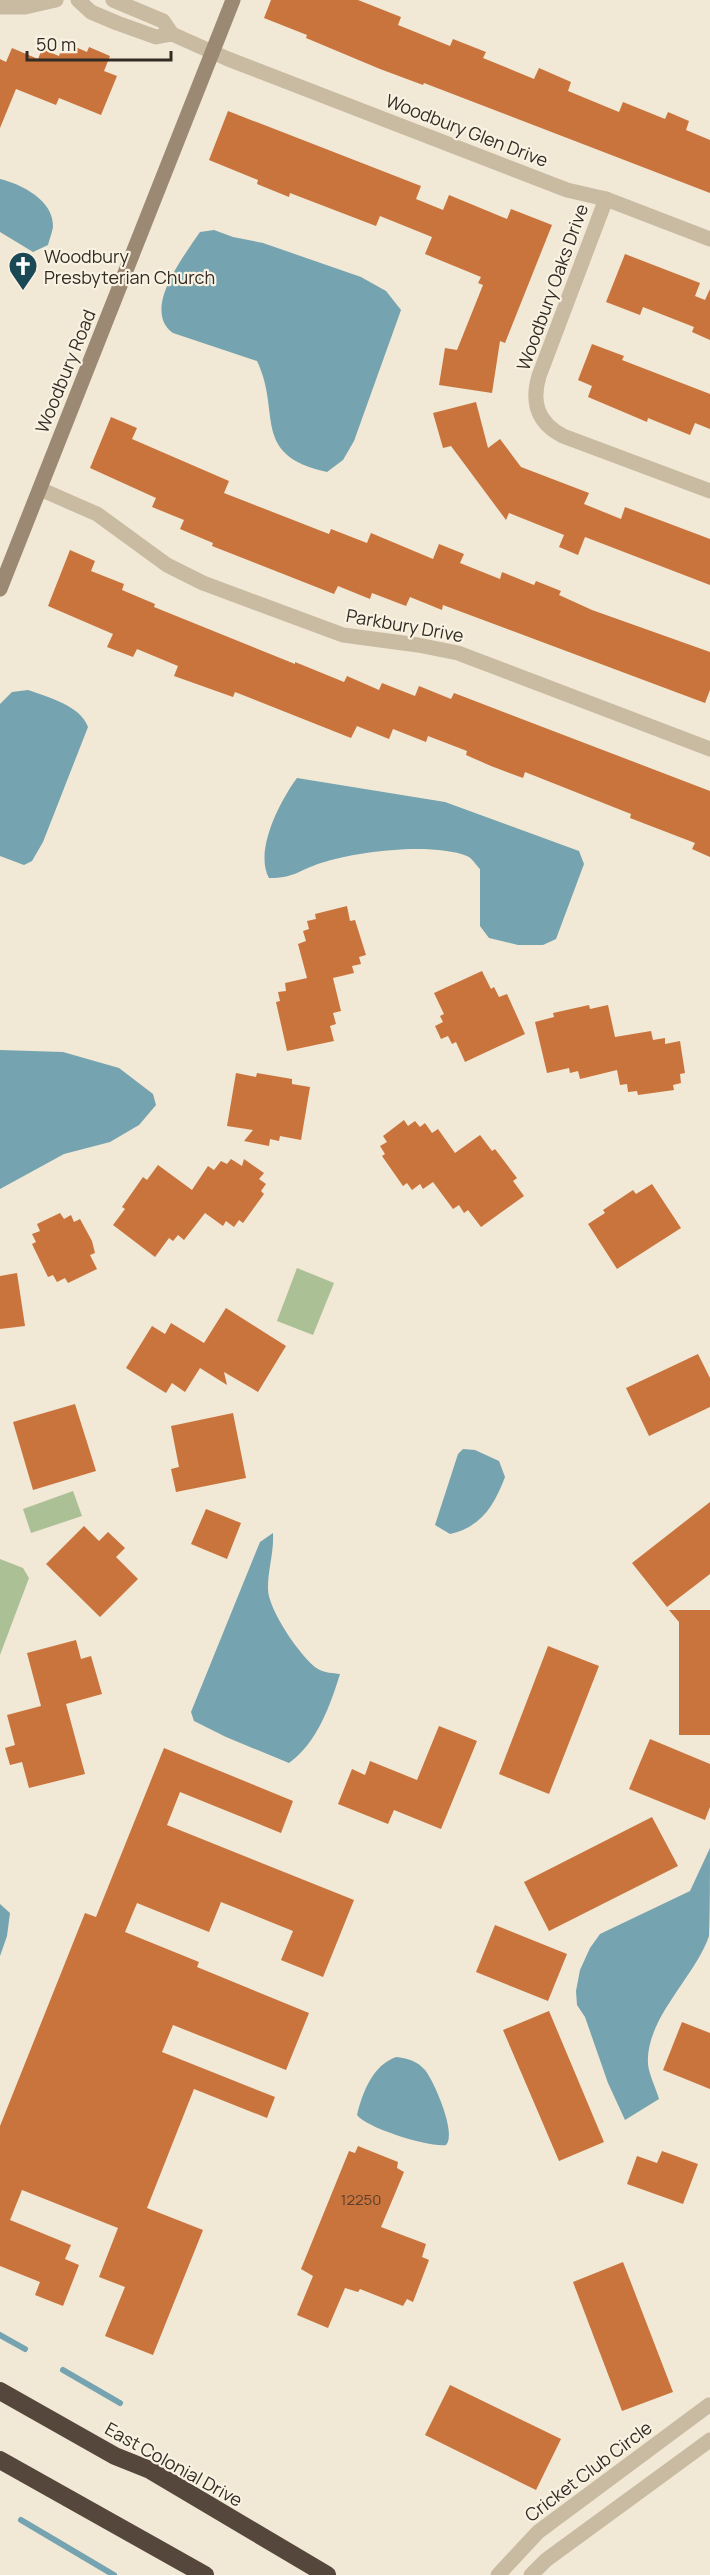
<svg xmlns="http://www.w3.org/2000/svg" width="710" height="2575" viewBox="0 0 710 2575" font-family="Manrope,sans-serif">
<rect width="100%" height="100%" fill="#f1e8d6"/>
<g fill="#acc096">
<path d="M 297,1268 L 334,1283 L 313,1335 L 277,1321 Z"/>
<path d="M 73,1491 L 82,1516 L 31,1533 L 23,1509 Z"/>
<path d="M 0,1559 L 23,1568 L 29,1578 L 0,1655 Z"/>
</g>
<g fill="#75a3af">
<path d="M 0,179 C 21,184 54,200 53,227 C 52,233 49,240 48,245 L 33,252 L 0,232 Z"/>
<path d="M 214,230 L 233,237 L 263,243 L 361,277 L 386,291 L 401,310 L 354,441 L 343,460 L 327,472 C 250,455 282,413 257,361 L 173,333 C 141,310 184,256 200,232 Z"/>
<path d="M 28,690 C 48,697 81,706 88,727 L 43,842 L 32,861 L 24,865 L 0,856 L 0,704 L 12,692 Z"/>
<path d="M 297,778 L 445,802 L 579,851 L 584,864 L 556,939 L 543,945 L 518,945 L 489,938 L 480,926 L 480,869 C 476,865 472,858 467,856 C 433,842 356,851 321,863 C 299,870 295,878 269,878 C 254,851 280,801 297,778 Z"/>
<path d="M 0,1050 L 63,1052 L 119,1068 L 153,1094 L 156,1105 L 139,1125 L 110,1142 L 64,1154 L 0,1189 Z"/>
<path d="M 463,1449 L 475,1450 L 499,1461 L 505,1477 C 494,1506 481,1527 450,1534 L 435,1525 L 458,1454 Z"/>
<path d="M 273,1533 C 274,1553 268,1569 268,1588 C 267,1608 301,1658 318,1669 C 324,1673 333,1673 340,1674 C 330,1706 317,1743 289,1763 L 226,1737 L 194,1721 L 191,1712 L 260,1542 Z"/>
<path d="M 710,1848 C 710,1869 710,1919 709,1936 C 695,1977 645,2019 648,2064 C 649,2075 656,2088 659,2099 L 625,2120 L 608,2083 L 585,2017 L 577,2005 L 576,1991 L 580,1970 L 590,1948 L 600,1934 L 690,1891 Z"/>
<path d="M 0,1904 L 10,1913 L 7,1936 L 0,1956 Z"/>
<path d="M 396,2057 C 407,2058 417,2061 425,2070 C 434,2081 457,2134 446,2145 C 431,2148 366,2128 357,2115 C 362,2093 373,2065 396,2057 Z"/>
</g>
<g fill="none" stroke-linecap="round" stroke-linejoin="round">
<g stroke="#75a3af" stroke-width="6">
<path d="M 0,2335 L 25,2349"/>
<path d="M 63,2370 L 120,2403"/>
<path d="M 21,2520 L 114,2575"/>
</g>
</g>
<g fill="#c9743c">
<path d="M 271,0 L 358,0 L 401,17 L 398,25 L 450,46 L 453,39 L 486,52 L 483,58 L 534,79 L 539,68 L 571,82 L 568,91 L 619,112 L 623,102 L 665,119 L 668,112 L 689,121 L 686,130 L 710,140 L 710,193 L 424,83 L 423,85 L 380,69 L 306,38 L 307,35 L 264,18 Z"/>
<path d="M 64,42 L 87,52 L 89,47 L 110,56 L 104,71 L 117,76 L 101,115 L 59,98 L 56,105 L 16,89 L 0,128 L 0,59 L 6,62 L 12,48 L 38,59 L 42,49 L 59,56 Z"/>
<path d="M 228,111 L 421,186 L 416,199 L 443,210 L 449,195 L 507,219 L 511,209 L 552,225 L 505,343 L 500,341 L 492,393 L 439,385 L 445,348 L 457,350 L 483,285 L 478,283 L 481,277 L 425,254 L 432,237 L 380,216 L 376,226 L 290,193 L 289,197 L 257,184 L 258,180 L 209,160 Z"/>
<path d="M 625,254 L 700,283 L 695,296 L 705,300 L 710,289 L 710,340 L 692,332 L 694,327 L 643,307 L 640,315 L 606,302 Z"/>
<path d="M 592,344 L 624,356 L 622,360 L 710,394 L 710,429 L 695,423 L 690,435 L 648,418 L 647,422 L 588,397 L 592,386 L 578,380 Z"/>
<path d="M 476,402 L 488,448 L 500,439 L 521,467 L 589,493 L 584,504 L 621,519 L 625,507 L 710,539 L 710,585 L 585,537 L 578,555 L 559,547 L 564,535 L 509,513 L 506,520 L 451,446 L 443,448 L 433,413 Z"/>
<path d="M 111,417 L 137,428 L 132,439 L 229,481 L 224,493 L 329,534 L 331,529 L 367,543 L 371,533 L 433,559 L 439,544 L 464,554 L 460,563 L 500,579 L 502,572 L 534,585 L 536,581 L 561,591 L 559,595 L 592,610 L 710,652 L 710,690 L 705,703 L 443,605 L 442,610 L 410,597 L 406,606 L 372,593 L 370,599 L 338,586 L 334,594 L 212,546 L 213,543 L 180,529 L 184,520 L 152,507 L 156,498 L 90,468 Z"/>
<path d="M 70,550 L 95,561 L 91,571 L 124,584 L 122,590 L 155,604 L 154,607 L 295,664 L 295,662 L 344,682 L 347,676 L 379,690 L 382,683 L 415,696 L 419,686 L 451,699 L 454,693 L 710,791 L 710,857 L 692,849 L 695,843 L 630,818 L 631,814 L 525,772 L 523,778 L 491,766 L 466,755 L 467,751 L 428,736 L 426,742 L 393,729 L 389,739 L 357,726 L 351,738 L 235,692 L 233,697 L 174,676 L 178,666 L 137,649 L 133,657 L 107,647 L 113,634 L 48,606 Z"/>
<path d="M 347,906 L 350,921 L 355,920 L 366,955 L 359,957 L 361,964 L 352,966 L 354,973 L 333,978 L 341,1011 L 333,1013 L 336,1024 L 330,1026 L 334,1041 L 287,1051 L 276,1002 L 280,1001 L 278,992 L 286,991 L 285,983 L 307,978 L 298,944 L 306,941 L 303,931 L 309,929 L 307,921 L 316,919 L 315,914 Z"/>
<path d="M 482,971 L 491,989 L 494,987 L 499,997 L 507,994 L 525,1034 L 465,1062 L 456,1042 L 452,1044 L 448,1036 L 441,1039 L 435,1026 L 443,1022 L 440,1016 L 444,1014 L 434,993 Z"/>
<path d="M 589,1005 L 590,1009 L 608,1005 L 615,1037 L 651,1031 L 653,1040 L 665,1038 L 665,1044 L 680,1041 L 685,1073 L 680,1074 L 681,1083 L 673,1085 L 674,1090 L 638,1095 L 637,1091 L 628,1092 L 627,1084 L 620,1085 L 617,1070 L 580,1079 L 578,1071 L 570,1073 L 569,1068 L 547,1073 L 535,1022 L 554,1017 L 553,1013 Z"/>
<path d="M 236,1073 L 256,1077 L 257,1073 L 292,1079 L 292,1084 L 310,1087 L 301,1140 L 280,1136 L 279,1141 L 270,1139 L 269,1146 L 244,1141 L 253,1130 L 227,1126 Z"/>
<path d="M 404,1120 L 408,1126 L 415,1121 L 420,1127 L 425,1123 L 432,1133 L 438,1129 L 455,1153 L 480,1135 L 492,1151 L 495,1149 L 517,1178 L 513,1181 L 524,1196 L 481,1227 L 468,1210 L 464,1213 L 459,1205 L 453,1209 L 433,1182 L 423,1189 L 420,1184 L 412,1190 L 407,1183 L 403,1186 L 382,1156 L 385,1154 L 380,1146 L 387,1142 L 383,1136 Z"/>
<path d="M 231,1159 L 242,1166 L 244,1159 L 264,1173 L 259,1179 L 266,1184 L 261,1191 L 264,1194 L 243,1223 L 239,1220 L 234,1227 L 226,1221 L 223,1226 L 205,1213 L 184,1240 L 178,1235 L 173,1241 L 169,1238 L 155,1257 L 113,1225 L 125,1209 L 122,1207 L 143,1177 L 147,1180 L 158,1165 L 192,1190 L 208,1166 L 214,1170 L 221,1161 L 227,1164 Z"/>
<path d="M 652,1184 L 681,1228 L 617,1269 L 588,1224 L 605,1213 L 603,1210 L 633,1190 L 636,1194 Z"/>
<path d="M 60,1213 L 64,1219 L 71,1215 L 74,1222 L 80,1219 L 92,1241 L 95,1253 L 90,1255 L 97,1269 L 68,1283 L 65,1278 L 57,1282 L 53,1275 L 48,1277 L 32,1244 L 36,1242 L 32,1234 L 40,1231 L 37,1224 Z"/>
<path d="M 17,1273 L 25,1326 L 0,1329 L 0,1276 Z"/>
<path d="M 226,1308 L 286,1346 L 258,1392 L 224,1372 L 227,1385 L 200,1368 L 185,1392 L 172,1383 L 166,1393 L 126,1368 L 152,1326 L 165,1334 L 171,1323 L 204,1343 Z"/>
<path d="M 698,1354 L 710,1378 L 710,1407 L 649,1436 L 626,1388 Z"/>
<path d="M 75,1404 L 96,1471 L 33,1490 L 13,1422 Z"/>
<path d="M 233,1413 L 246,1478 L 176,1492 L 171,1469 L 179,1467 L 171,1426 Z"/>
<path d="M 710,1502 L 710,1574 L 667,1607 L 632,1563 Z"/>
<path d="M 206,1509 L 241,1523 L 227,1559 L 191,1544 Z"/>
<path d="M 84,1526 L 99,1541 L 108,1532 L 125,1548 L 116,1557 L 138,1579 L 100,1617 L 46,1564 Z"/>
<path d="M 669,1610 L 710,1610 L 710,1735 L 679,1735 L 679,1622 Z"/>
<path d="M 76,1640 L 81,1659 L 91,1656 L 102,1694 L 66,1704 L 85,1774 L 29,1788 L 22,1762 L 10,1765 L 5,1748 L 15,1745 L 7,1715 L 41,1706 L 27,1653 Z"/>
<path d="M 548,1646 L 599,1666 L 549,1794 L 499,1774 Z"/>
<path d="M 439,1726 L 477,1741 L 441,1829 L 394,1810 L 388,1824 L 338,1804 L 352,1769 L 365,1775 L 370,1761 L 417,1780 Z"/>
<path d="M 650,1739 L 710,1764 L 710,1807 L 705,1820 L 629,1789 Z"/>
<path d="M 164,1748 L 293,1801 L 281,1833 L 180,1792 L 167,1825 L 354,1900 L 323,1977 L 281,1960 L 293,1931 L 221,1902 L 209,1932 L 137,1903 L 125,1932 L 199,1962 L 197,1967 L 309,2013 L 286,2070 L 173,2025 L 162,2052 L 275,2097 L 267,2118 L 194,2089 L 147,2208 L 203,2230 L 153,2355 L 105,2336 L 125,2287 L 99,2277 L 118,2228 L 22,2190 L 10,2220 L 71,2245 L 65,2259 L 79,2265 L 63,2306 L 35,2295 L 40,2282 L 0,2266 L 0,2126 L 85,1913 L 96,1917 Z"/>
<path d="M 652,1817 L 678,1866 L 549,1931 L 524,1882 Z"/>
<path d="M 495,1925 L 567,1954 L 548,2001 L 476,1972 Z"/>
<path d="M 549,2011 L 604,2142 L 559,2161 L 503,2030 Z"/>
<path d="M 682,2022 L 710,2033 L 710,2089 L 663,2070 Z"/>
<path d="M 358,2146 L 398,2162 L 397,2168 L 404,2172 L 381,2227 L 426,2244 L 422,2257 L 429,2260 L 413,2302 L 407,2299 L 403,2306 L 360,2289 L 358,2292 L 345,2288 L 328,2328 L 297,2315 L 313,2276 L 301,2269 L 349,2151 L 355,2153 Z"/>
<path d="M 662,2151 L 698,2164 L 683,2204 L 627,2184 L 637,2156 L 657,2163 Z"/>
<path d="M 623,2262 L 673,2392 L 622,2411 L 573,2282 Z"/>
<path d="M 450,2385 L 561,2439 L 536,2490 L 425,2435 Z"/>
</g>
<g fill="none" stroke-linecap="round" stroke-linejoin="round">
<g stroke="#c9baa2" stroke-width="15">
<path d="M 78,0 L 91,12 L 117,23 L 156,37 L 172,34 L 228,59 L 567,190 L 606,199 L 710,239"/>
<path d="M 113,0 L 163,21 L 172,34"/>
<path d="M 0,7 L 25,7 L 56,0"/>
<path d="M 606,199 L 539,376 C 531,403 538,423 563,436 L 710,491"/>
<path d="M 40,489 L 97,514 L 167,565 L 203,583 L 343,635 L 418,645 L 458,653 L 710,749"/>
<path d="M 498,2575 L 538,2532 L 709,2405"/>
<path d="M 531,2575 L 546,2560 L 710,2440"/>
</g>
<path stroke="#9c8974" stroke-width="15" d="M 0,589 L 233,0"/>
<g stroke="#55473b" stroke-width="18">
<path d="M 0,2391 L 115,2456 L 150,2470 L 327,2575"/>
<path d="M 0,2460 L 205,2575"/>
</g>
</g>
<defs>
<g id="church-pin" transform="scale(1.5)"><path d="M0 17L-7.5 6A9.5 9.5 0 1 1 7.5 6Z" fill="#1a4855" stroke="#f9f2e2"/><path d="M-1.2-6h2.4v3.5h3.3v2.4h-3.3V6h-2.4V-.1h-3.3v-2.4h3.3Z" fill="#fff"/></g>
</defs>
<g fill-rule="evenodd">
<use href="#church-pin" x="23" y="266"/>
</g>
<g text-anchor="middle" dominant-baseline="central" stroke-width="4.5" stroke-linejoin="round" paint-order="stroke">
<g font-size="15" fill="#583e2b">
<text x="361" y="2199">12250</text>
</g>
<g font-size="18" fill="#332c25" stroke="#f9f2e2">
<text transform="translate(467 130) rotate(21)">Woodbury Glen Drive</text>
<text transform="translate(552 287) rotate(-70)">Woodbury Oaks Drive</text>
<text transform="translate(65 371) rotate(-68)">Woodbury Road</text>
<text transform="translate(405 625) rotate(10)">Parkbury Drive</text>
<text transform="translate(174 2464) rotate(29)">East Colonial Drive</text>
<text transform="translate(588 2471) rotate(-37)">Cricket Club Circle</text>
</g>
<g font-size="18" fill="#332c25" stroke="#f9f2e2" text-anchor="start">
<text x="44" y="256">Woodbury<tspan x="44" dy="21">Presbyterian Church</tspan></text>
</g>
</g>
<path d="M27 51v9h144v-9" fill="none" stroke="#332c25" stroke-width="3"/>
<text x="36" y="51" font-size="18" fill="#332c25" stroke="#f9f2e2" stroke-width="4.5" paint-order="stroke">50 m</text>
</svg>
